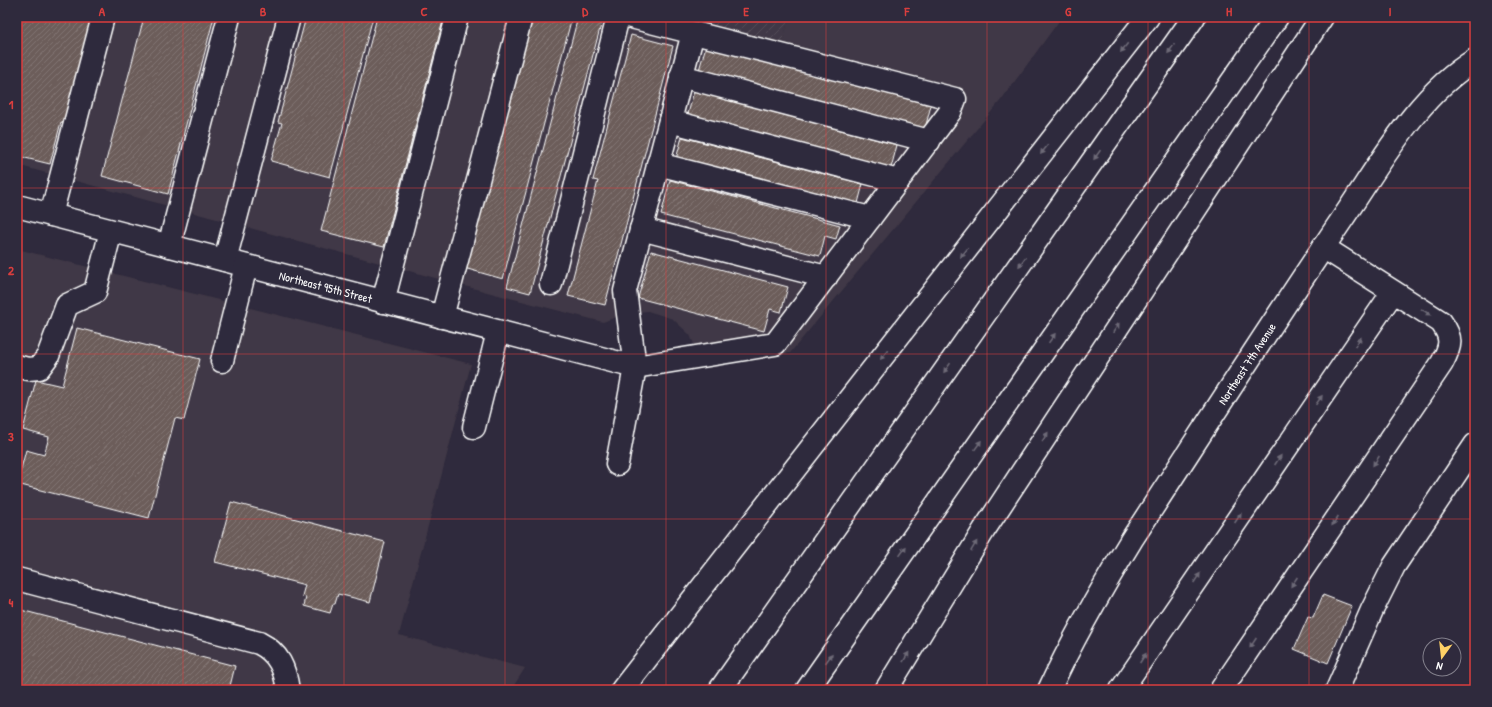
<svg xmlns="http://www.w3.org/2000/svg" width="1492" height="707" viewBox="0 0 1492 707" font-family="'Patrick Hand',sans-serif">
<defs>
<pattern id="industrial-furrows" width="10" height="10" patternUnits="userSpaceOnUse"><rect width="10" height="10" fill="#413946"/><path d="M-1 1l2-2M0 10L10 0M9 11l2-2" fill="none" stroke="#544d58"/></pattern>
<pattern id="building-hatch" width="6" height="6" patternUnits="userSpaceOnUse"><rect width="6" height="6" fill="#6c5d5a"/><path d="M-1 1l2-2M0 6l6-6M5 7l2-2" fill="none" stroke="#827573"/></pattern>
</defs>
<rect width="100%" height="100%" fill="#2f2a3d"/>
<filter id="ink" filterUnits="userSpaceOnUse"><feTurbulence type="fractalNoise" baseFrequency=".025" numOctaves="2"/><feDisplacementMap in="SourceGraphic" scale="8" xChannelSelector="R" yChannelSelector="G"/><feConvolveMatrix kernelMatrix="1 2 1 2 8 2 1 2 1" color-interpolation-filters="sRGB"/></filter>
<g filter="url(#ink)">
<g fill="#413946">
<path d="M 17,17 L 679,17 L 782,44 L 789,17 L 1062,17 L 1001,100 L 790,353 L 701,360 L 690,335 L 673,319 L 648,311 L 626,313 L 603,322 L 502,296 L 17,165 Z"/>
<path d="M 17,249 L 471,364 L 399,635 L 525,668 L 511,690 L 17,690 Z"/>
</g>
<path fill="url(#industrial-furrows)" d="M 679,17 L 789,17 L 782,44 Z"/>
<g fill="url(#building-hatch)" stroke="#fff">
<path d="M 17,17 L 93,17 L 65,123 L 61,122 L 50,164 L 17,156 Z"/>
<path d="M 144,17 L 214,17 L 168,194 L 102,176 Z"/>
<path d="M 306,17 L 373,17 L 330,177 L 271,161 L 282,123 L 278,122 Z"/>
<path d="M 377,17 L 444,17 L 384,247 L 321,231 Z"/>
<path d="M 530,17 L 572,17 L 503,279 L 464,268 Z"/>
<path d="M 578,17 L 603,17 L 530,293 L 507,287 Z"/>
<path d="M 631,35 L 673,46 L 605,305 L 568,296 L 598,181 L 593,180 Z"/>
<path d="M 706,46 L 931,105 L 925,129 L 699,70 Z"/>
<path d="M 694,91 L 897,145 L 891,168 L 688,114 Z"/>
<path d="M 682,137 L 863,184 L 857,207 L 676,159 Z"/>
<path d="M 670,180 L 840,225 L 836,239 L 825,236 L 820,256 L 661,215 Z"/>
<path d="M 651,251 L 788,287 L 781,312 L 770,309 L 764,331 L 638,298 Z"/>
<path d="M 77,328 L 200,359 L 184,420 L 175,418 L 149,518 L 17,484 L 26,450 L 44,455 L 49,437 L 23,430 L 36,380 L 62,386 Z"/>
<path d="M 231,502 L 385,542 L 370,602 L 338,594 L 335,604 L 333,604 L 330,613 L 304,606 L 306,597 L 302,596 L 305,585 L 215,562 Z"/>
<path d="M 1323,595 L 1352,606 L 1328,663 L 1294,649 L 1308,617 L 1313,618 Z"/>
<path d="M 17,609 L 235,666 L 229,690 L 17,690 Z"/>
</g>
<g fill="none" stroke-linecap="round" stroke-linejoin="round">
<g stroke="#fff" stroke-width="25">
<g id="minor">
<path d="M 681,76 L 929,141"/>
<path d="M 670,121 L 898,181"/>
<path d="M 658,164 L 870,218"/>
<path id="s1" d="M 17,206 L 635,367 L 775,344 L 950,112 L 955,99 L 631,17"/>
<path d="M 51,215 L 103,17"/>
<path d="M 641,229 L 826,277"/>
<path d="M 169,246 L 229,17"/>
<path d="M 225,260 L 289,17"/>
<path d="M 551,284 L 618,17"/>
<path d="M 383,302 L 457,17"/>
<path d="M 442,317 L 521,17"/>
<path d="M 222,361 L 246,266"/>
<path d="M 17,366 L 28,369 L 39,368 L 48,356 L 67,305 L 95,292 L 111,231"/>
<path d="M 474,427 L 498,332"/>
<path d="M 617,464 L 635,367 L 625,291 L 693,33"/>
<path d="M 17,579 L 259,643 C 279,653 285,669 288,690"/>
<path id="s2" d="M 1049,690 C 1073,638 1102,588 1132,539 C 1202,432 1271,324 1343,218 C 1380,164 1418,94 1475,60"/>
<path d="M 1121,690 L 1393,292"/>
<path d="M 1221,690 L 1442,363 C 1451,346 1453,338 1441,322 L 1323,247"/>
<path d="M 1337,690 L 1372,610 L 1394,566 L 1475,445"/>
</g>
</g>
<g stroke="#fff" stroke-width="25">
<g id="highway">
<path d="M 622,690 L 1148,17"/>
<path d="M 720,690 L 1194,17"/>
<path d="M 807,690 L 1277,17"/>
<path d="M 886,690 L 984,530 L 1322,17"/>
</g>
</g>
<use href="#minor" stroke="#2f2a3d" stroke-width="22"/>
<use href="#highway" stroke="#2f2a3d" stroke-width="22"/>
</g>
<defs><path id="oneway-solid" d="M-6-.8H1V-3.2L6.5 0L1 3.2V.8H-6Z"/></defs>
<g fill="#6d6a77">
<use href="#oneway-solid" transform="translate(1124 48) rotate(128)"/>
<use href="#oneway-solid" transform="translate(1171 49) rotate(125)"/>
<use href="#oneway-solid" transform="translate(1044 150) rotate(128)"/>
<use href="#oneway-solid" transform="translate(1097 155) rotate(125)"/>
<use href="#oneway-solid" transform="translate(964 253) rotate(128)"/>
<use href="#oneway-solid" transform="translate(1022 262) rotate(125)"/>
<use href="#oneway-solid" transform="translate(1426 312) rotate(32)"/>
<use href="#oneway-solid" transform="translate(1116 328) rotate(-57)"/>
<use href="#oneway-solid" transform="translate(1052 338) rotate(-55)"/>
<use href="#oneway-solid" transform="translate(1358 342) rotate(-56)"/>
<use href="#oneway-solid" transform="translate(884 355) rotate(128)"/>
<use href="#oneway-solid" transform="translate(947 368) rotate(125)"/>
<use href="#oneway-solid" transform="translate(1319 400) rotate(-55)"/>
<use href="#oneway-solid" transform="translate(1045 437) rotate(-57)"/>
<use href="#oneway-solid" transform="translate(978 445) rotate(-55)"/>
<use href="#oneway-solid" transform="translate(1278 460) rotate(-56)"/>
<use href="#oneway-solid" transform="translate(1376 461) rotate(124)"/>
<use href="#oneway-solid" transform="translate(1238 518) rotate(-56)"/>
<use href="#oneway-solid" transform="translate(1335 521) rotate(124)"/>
<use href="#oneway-solid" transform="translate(974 546) rotate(-59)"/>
<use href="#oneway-solid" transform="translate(903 551) rotate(-55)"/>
<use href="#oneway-solid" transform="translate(1197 578) rotate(-56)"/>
<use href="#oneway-solid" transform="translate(1294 582) rotate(124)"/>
<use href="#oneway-solid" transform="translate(1253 643) rotate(124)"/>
<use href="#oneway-solid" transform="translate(906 657) rotate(-59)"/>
<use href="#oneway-solid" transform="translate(829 658) rotate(-55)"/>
<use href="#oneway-solid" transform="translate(1143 658) rotate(-56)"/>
</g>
</g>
<path fill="none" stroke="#da3e3e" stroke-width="1" stroke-opacity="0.55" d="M 183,17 L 183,690M 344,17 L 344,690M 505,17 L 505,690M 666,17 L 666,690M 826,17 L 826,690M 987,17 L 987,690M 1148,17 L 1148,690M 1309,17 L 1309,690M 17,188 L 1475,188M 17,354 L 1475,354M 17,519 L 1475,519"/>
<g text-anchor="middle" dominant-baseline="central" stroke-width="3" stroke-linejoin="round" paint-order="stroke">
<g font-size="12" fill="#fff" stroke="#2f2a3d">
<text stroke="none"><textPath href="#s1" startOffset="319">Northeast 95th Street</textPath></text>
<text stroke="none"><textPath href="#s2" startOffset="382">Northeast 7th Avenue</textPath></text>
</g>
</g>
<rect width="1492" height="707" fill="none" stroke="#2f2a3d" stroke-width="44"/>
<g transform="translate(1442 657) rotate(195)"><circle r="19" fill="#2f2a3d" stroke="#827f8b"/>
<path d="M0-3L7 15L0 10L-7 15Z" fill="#ffd166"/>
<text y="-6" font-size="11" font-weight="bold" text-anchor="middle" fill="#ffffff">N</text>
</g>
<rect x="22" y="22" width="1448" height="663" fill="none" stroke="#da3e3e" stroke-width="1.5"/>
<g font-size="13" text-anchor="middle" font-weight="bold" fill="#da3e3e">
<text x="102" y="16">A</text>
<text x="263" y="16">B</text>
<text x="424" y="16">C</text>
<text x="585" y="16">D</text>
<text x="746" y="16">E</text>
<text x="907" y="16">F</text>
<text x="1068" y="16">G</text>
<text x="1229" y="16">H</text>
<text x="1390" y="16">I</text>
<text x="11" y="109">1</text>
<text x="11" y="275">2</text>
<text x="11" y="441">3</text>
<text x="11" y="607">4</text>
</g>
</svg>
